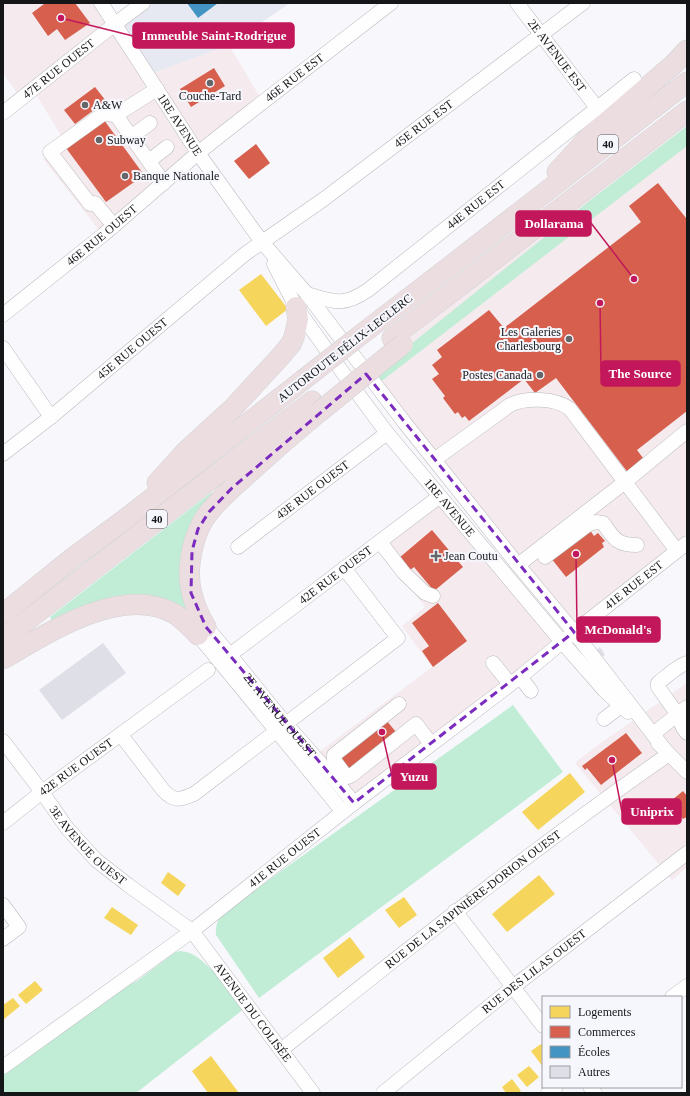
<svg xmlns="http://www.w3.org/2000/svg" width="690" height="1096" viewBox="0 0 690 1096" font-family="'Times New Roman',serif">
<rect width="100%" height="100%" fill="#f7f7fc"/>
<g fill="#f5eaee">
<path d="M 3,3 L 101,3 L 148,75 L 229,45 L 263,102 L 103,235 L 43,159 L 63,139 L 33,89 L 21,99 L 3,73 Z"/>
<path d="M 687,111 L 687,543 L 574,632 L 368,377 L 403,344 L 475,287 Z"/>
<path d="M 440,496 L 562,642 L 354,803 L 315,755 L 432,667 L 402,626 L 425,607 L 376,544 Z"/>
<path d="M 687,683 L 687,867 L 672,880 L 575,763 L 595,747 Z"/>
</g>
<path fill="#e7e9f2" d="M 143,3 L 290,3 L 229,45 L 148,75 L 115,24 Z"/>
<g fill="#c1edd6">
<path d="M 687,126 L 687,146 L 383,380 L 380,380 L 375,373 L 588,202 Z"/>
<path d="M 212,492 L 216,497 L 200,516 L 196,619 L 177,608 L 54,624 L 50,617 Z"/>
<path d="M 513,705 L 563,772 L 259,998 L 216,935 C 215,922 219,918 228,909 Z"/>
<path d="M 179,951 C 183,951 188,952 192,954 C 210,964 232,992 245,1008 L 136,1093 L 3,1093 L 3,1073 L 102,998 L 137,981 L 174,953 Z"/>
</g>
<g fill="#f6d55c">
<path d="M 261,274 L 288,309 L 266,326 L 239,290 Z"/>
<path d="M 570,773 L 585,792 L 538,830 L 522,812 Z"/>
<path d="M 168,872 L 186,885 L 178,896 L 161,883 Z"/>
<path d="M 539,875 L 555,894 L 507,932 L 492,914 Z"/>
<path d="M 404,897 L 417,915 L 399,928 L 385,910 Z"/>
<path d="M 112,907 L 138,925 L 131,935 L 104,918 Z"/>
<path d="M 350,937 L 365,957 L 338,978 L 323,958 Z"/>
<path d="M 35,981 L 43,990 L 26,1004 L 18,995 Z"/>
<path d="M 13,998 L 20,1006 L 3,1020 L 3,1005 Z"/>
<path d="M 541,1044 L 543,1046 L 543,1067 L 531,1051 Z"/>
<path d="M 211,1056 L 239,1093 L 208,1093 L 192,1071 Z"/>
<path d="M 529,1066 L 539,1077 L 527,1087 L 517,1075 Z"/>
<path d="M 512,1079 L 521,1091 L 518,1093 L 506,1093 L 502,1087 Z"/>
</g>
<g fill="#d6604d">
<path d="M 43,3 L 75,3 L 90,23 L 65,40 L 57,29 L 48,36 L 32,13 L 44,4 Z"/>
<path d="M 214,68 L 225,86 L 191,107 L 180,89 Z"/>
<path d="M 95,87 L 106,101 L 75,124 L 64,110 Z"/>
<path d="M 104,120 L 144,175 L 106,202 L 66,148 Z"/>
<path d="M 256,144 L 270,163 L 249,179 L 234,161 Z"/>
<path d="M 658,183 L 686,218 L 687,217 L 687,411 L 637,450 L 646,462 L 629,474 L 556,378 L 535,393 L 524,379 L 469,421 L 465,416 L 462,418 L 458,412 L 455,414 L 443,398 L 445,396 L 432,379 L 439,374 L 432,365 L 442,357 L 437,350 L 489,310 L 504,328 L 641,222 L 629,206 Z"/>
<path d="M 589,529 L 594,536 L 598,533 L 605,541 L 602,543 L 604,547 L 566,577 L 551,558 Z"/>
<path d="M 432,530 L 463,567 L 434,591 L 414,567 L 409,571 L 399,558 Z"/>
<path d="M 438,603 L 467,641 L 433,667 L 422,651 L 429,646 L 412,623 Z"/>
<path d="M 386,720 L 396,732 L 350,773 L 338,757 Z"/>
<path d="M 626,733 L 642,753 L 601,785 L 587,768 L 585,770 L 582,766 Z"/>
<path d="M 683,791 L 687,796 L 687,817 L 683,819 L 678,814 L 676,815 L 666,805 Z"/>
</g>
<path fill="#4393c3" d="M 187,3 L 218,3 L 198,18 Z"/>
<g fill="#dedfe7">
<path d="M 103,643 L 126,673 L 62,720 L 39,690 Z"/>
<path d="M 600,647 L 605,655 L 601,658 L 595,651 Z"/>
</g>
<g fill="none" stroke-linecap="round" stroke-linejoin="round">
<g stroke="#b9babd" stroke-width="15">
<g id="minor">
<path id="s1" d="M 101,3 L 198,153 L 262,242 L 307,294 L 404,422 L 518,565 L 574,632 L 639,716 L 665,750"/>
<path id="s2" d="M 517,3 L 597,108"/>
<path d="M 157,89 L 116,115 L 164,183"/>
<path id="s3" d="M 3,113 L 115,24 L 143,3"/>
<path d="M 131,137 L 150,123"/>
<path d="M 149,161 L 167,147"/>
<path d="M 114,226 L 95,203 L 90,204 L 50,152 L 103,114 L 116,115"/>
<path id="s4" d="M 274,264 L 296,307 L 358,394 L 387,433 L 562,642 L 604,690 L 628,712"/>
<path id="s5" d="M 307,294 C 334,302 343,307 368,290 L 634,79"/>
<path id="s6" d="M 3,315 L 103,235 L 198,153 L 250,112 L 391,3"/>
<path d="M 3,348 L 51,417"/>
<path id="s7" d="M 3,454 L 51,417 L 245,254 L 324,199 L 583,3"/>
<path d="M 434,460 L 510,405 C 526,397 556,398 570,409 L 677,551"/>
<path d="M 380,542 L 404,573 L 425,593 L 433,596"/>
<path id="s8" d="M 238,547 L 387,433"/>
<path d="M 545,557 L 589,524 L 596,522 L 603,523 C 614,538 616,545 637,545"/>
<path d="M 518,565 L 625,482 L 687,431"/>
<path id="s9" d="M 206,627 C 234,658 259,692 286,724 C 309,750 332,776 354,803"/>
<path d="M 198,635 L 343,812"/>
<path id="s10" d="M 231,654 L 440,496"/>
<path d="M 493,663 L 510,684"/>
<path d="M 687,663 C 677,666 667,676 658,683 L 658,687 L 678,715 L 683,728 L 687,733"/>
<path d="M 520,677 L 531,691"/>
<path d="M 399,704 L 334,755 L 334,760 L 346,776 L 348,777 L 352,775 L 416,724 L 431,744"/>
<path d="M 604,719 L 621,706"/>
<path d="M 653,734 L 687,707"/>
<path d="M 121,735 L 163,790 C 174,802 180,800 194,794 L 398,638 L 344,568"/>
<path id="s11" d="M 3,741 L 42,792 L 67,828 L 96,860 L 128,885 L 192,931 L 313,1093"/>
<path d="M 658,743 L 687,772"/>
<path id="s12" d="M 3,823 L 42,792 L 208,670"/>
<path d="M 3,905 L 19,927 L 3,939"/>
<path d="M 455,911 L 543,1026"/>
<path d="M 672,997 L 687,986"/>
<path id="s13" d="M 281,1050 C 408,949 535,847 669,754"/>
<path id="s14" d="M 3,1067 L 192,931 L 354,803 L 520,677 L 574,632 L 687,543"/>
<path d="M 590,1087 L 595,1093"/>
<path id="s15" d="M 383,1093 L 513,987 L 687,853"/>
<path d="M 548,1093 L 556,1087"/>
</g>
</g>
<g stroke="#d2d2d5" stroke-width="21">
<g id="highway">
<path d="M 557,172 L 589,137 L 674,64 L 687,50"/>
<path d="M 392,338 L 687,111"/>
<path d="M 354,340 L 453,264 L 687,82"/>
<path d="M 157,483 L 185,452 L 233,408 L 280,357 L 291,344 L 294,337 L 298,319 L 296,307"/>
<path d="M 3,614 L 70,560 L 128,517 L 303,380"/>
<path d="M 206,627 C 200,617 195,606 192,594 C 185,568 193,531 210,511 C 222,496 237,484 251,471 C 273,451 295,432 318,413"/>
<path d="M 3,639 L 312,401"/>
<path d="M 3,659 C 48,633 120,585 173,613 C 183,618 191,628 198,635"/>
</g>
</g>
<use href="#minor" stroke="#fefeff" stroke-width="14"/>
<use href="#highway" stroke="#ecdee0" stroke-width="20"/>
<g stroke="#d2d2d5" stroke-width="21" stroke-linecap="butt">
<g id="highway-bridge">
<path d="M 303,380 L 354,340"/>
<path d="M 318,413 L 403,344"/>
</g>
</g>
<use href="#highway-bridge" stroke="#ecdee0" stroke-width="20"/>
</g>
<path fill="none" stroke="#7b2cbf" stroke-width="3" stroke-dasharray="8 5" stroke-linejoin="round" d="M 366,374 L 574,632 L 354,803 L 206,627 L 191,593 L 192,551 L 198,529 L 209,512 L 232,488 Z"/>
<g fill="#646568" stroke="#f6f6fd" stroke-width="1.5">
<circle cx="210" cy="83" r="4"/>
<circle cx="85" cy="105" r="4"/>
<circle cx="99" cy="140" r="4"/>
<circle cx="125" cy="176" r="4"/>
<circle cx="569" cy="339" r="4"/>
<circle cx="540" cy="375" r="4"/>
<path d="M434 550h4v4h4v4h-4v4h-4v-4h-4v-4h4z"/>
</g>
<g text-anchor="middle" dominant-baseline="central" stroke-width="4" stroke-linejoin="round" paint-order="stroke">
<g fill="#f6f6fd" stroke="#58595d" stroke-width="1">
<rect x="598" y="135" width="20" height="18" rx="3"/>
<rect x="147" y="510" width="20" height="18" rx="3"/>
</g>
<g font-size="11" font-weight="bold" fill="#151618">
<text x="608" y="144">40</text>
<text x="157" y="519">40</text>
</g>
<g font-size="12" fill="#151618" stroke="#f6f6fd">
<text stroke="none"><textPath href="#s2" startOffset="66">2E AVENUE EST</textPath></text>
<text stroke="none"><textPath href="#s3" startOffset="71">47E RUE OUEST</textPath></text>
<text stroke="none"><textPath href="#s6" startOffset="376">46E RUE EST</textPath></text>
<text stroke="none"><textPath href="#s1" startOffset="145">1RE AVENUE</textPath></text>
<text stroke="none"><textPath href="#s7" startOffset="535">45E RUE EST</textPath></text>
<text stroke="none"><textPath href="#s5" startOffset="202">44E RUE EST</textPath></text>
<text stroke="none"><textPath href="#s6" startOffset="127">46E RUE OUEST</textPath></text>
<text stroke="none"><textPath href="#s7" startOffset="167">45E RUE OUEST</textPath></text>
<text transform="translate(345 348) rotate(-38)">AUTOROUTE FÉLIX-LECLERC</text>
<text stroke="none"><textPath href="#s8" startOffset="94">43E RUE OUEST</textPath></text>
<text stroke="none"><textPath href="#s4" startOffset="301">1RE AVENUE</textPath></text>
<text stroke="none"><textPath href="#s10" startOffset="131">42E RUE OUEST</textPath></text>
<text stroke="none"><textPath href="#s14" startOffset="794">41E RUE EST</textPath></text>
<text stroke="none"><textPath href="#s9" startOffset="115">2E AVENUE OUEST</textPath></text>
<text stroke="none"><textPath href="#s12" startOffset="92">42E RUE OUEST</textPath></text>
<text stroke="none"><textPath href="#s11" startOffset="135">3E AVENUE OUEST</textPath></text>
<text stroke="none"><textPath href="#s14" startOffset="351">41E RUE OUEST</textPath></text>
<text stroke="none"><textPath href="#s13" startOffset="244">RUE DE LA SAPINIÈRE-DORION OUEST</textPath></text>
<text stroke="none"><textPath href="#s15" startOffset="194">RUE DES LILAS OUEST</textPath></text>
<text stroke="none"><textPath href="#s11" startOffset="372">AVENUE DU COLISÉE</textPath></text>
</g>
<g font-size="12" fill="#151618" stroke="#f6f6fd" text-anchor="start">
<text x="210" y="96" text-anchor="middle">Couche-Tard</text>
<text x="93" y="105">A&amp;W</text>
<text x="107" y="140">Subway</text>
<text x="133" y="176">Banque Nationale</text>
<text x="561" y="332" text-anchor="end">Les Galeries<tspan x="561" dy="14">Charlesbourg</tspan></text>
<text x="532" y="375" text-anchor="end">Postes Canada</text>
<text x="444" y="556">Jean Coutu</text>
</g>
</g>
<path fill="none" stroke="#c2185b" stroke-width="1.5" d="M61 18L133 36M634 279L591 223M600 303L601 373M576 554L577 629M382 732L392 776M612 760L622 812"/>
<g fill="#c2185b" stroke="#f6f6fd" stroke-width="1.5">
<circle cx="61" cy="18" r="4"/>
<circle cx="634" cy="279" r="4"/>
<circle cx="600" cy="303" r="4"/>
<circle cx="576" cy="554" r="4"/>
<circle cx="382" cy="732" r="4"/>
<circle cx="612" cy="760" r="4"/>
</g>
<g fill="#c2185b" stroke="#c2185b" stroke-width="1.5">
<rect x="133" y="23" width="161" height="25" rx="4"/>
<rect x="516" y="211" width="75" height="25" rx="4"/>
<rect x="601" y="361" width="79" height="25" rx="4"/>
<rect x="577" y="617" width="83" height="25" rx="4"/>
<rect x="392" y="764" width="44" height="25" rx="4"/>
<rect x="622" y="799" width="59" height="25" rx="4"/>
</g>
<g font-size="13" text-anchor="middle" font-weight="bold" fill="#fff">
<text x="214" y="40">Immeuble Saint-Rodrigue</text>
<text x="554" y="228">Dollarama</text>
<text x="640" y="378">The Source</text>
<text x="618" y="634">McDonald's</text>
<text x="414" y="781">Yuzu</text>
<text x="652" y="816">Uniprix</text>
</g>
<rect width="690" height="1096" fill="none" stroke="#151618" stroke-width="8"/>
<rect x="542" y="996" width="140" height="92" fill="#f6f6fd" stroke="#9c9ca1"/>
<rect x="550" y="1006" width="20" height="12" fill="#f6d55c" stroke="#9c9ca1"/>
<text x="578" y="1016" font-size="12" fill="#151618">Logements</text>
<rect x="550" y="1026" width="20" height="12" fill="#d6604d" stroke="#9c9ca1"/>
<text x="578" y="1036" font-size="12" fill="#151618">Commerces</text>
<rect x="550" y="1046" width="20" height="12" fill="#4393c3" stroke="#9c9ca1"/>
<text x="578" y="1056" font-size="12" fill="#151618">Écoles</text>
<rect x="550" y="1066" width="20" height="12" fill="#dedfe7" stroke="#9c9ca1"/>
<text x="578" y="1076" font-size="12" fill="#151618">Autres</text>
</svg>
